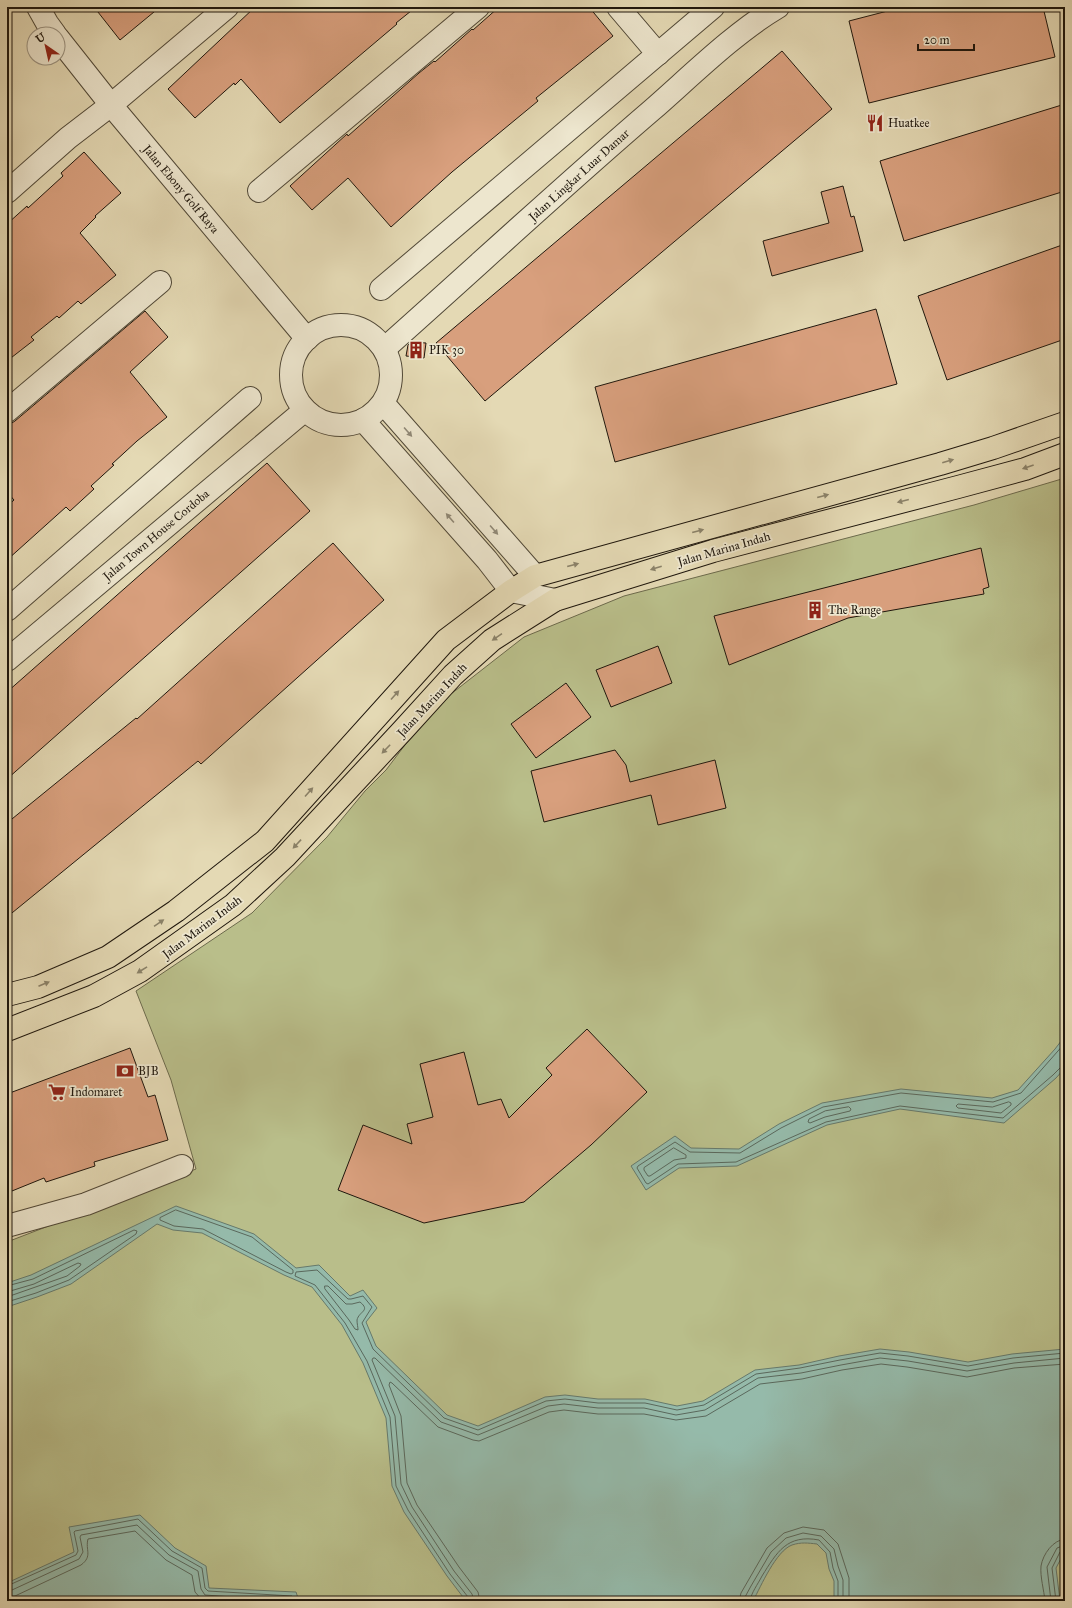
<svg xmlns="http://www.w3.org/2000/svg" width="1072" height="1608" viewBox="0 0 1072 1608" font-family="'IM FELL Great Primer',serif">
<rect width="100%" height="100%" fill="#e4d9b4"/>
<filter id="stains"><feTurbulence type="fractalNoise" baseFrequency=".005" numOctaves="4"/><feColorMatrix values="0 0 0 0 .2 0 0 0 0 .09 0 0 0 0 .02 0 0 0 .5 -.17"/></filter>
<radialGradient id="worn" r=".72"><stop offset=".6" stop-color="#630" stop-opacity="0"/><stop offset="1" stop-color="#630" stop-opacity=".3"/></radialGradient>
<path fill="#b9be8a" stroke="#6c6a4c" d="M 1065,478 L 1065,1601 L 7,1601 L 7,1242 L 196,1169 L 171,1080 L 136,991 L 252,913 L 327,837 L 365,791 L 386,770 L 433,708 L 524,637 L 624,596 L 974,505 Z"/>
<g fill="#95baaa" stroke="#66796b">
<path d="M 1065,1036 L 1065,1068 L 1056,1078 L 1004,1123 L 900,1109 L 827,1125 L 737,1166 L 679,1168 L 646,1190 L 631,1166 L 675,1136 L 691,1148 L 739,1149 L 779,1124 L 822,1103 L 901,1089 L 992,1098 L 1018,1090 L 1055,1049 Z"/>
<path d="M 176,1206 L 254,1234 L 296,1268 L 319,1265 L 350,1296 L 363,1290 L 377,1308 L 366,1322 L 376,1346 L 447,1415 L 478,1426 L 545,1397 L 565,1395 L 598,1399 L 645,1399 L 677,1406 L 703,1401 L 755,1370 L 799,1365 L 839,1356 L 880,1349 L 909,1352 L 968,1362 L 1012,1354 L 1065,1349 L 1065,1551 L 1056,1568 L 1060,1601 L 834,1601 L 834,1581 L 829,1569 L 826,1553 L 817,1544 C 808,1543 801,1542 792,1545 C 776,1551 761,1586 753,1601 L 466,1601 L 447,1576 L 404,1512 L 392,1486 L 386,1418 L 363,1363 L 342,1325 L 312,1287 L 284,1275 L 202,1233 L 173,1230 L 157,1224 L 71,1284 L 37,1297 L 7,1307 L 7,1283 L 31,1275 Z"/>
<path d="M 140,1515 L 175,1548 L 206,1566 L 209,1588 L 296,1592 L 299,1601 L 7,1601 L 7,1583 L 74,1552 L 69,1527 Z"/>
</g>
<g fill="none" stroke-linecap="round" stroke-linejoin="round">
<g stroke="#5a685c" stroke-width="1">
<path d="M 1065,1043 L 1021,1093 L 993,1102 L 901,1093 L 823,1107 L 781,1128 L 740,1153 L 690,1152 L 675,1142 L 638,1166 L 637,1168 L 646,1183 L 648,1184 L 678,1164 L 736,1162 L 826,1122 L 900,1106 L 1003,1118 L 1053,1075 L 1061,1067 L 1065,1066"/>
<path d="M 1009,1102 L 1011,1103 L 1011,1105 L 1001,1113 L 958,1108 L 956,1106 L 958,1104 L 992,1107 Z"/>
<path d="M 849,1107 L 851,1109 L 850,1111 L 825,1117 L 810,1123 L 808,1122 L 809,1119 L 825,1111 Z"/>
<path d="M 674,1148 L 686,1155 L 686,1158 L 674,1160 L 650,1176 L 648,1176 L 644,1170 L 644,1168 Z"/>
<path d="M 176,1210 L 252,1237 L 293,1270 L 293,1273 L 291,1274 L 286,1272 L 203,1229 L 174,1226 L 160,1220 L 160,1218 Z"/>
<path d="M 7,1286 L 33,1279 L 134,1230 L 137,1231 L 136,1234 L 69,1280 L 36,1293 L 7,1302"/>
<path d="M 325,1286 L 328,1286 L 346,1304 L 352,1304 L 360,1302 C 371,1311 359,1311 357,1320 C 357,1324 358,1327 358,1330 L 355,1329 L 349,1320 L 325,1289 Z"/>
<path d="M 7,1292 L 34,1284 L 78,1263 L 81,1264 L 80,1266 L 67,1276 L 7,1297"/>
<path d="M 7,1586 L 76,1555 L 78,1551 L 74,1532 L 75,1531 L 138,1519 L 172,1551 L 202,1568 L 205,1588 L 208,1591 L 292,1596 L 295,1601"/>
<path d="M 7,1591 L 12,1590 L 79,1559 L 83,1552 L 80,1537 L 81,1535 L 137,1525 L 169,1555 L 198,1571 L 201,1589 L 205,1595 L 288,1601"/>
<path d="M 7,1597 L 15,1596 L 81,1565 C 93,1556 85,1550 88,1539 L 135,1531 L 166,1560 L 192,1575 L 195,1592 L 203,1601"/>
<path d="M 469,1601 L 468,1597 L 450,1574 L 408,1510 L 396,1486 L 390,1417 L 367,1361 L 345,1323 L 315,1285 L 295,1276 L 296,1272 L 317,1270 L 348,1299 L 351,1299 L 363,1296 L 372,1307 L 362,1323 L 373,1349 L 444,1418 L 478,1430 L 546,1401 L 565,1399 L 598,1403 L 645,1403 L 677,1410 L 704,1405 L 756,1374 L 800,1368 L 840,1360 L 880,1353 L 908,1356 L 968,1366 L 1013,1358 L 1065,1353"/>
<path d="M 474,1601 L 472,1594 L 454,1571 L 412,1507 L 401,1484 L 395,1416 L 372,1360 L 373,1358 L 375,1358 L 441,1422 L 478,1435 L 548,1406 L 564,1404 L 598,1408 L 644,1408 L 676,1415 L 705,1410 L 758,1378 L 801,1373 L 841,1365 L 880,1358 L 908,1361 L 967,1371 L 1014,1363 L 1065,1358"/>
<path d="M 480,1601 L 478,1592 L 459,1567 L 417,1505 L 407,1483 L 401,1416 L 389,1385 L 390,1382 L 392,1383 L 438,1427 L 473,1440 L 479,1441 L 549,1412 L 564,1410 L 598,1414 L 644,1414 L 676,1420 L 706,1416 L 760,1384 L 802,1379 L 842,1370 L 881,1364 L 907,1367 L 967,1377 L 1014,1368 L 1065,1364"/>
<path d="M 739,1601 L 741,1593 L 767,1548 L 784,1533 L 803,1527 L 824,1530 L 838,1544 L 849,1578 L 849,1601"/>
<path d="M 745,1601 L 745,1597 L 751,1586 L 771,1552 L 786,1538 L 803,1533 L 821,1536 L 834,1549 L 838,1566 L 843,1580 L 843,1601"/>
<path d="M 750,1601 C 751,1593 758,1584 762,1576 C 777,1552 787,1534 819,1540 L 830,1552 L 833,1568 L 838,1581 L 838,1601"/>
<path d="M 1045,1601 C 1044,1590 1040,1577 1041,1566 C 1043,1554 1053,1540 1065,1539"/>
<path d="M 1051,1601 L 1047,1567 L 1057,1548 L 1065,1545"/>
<path d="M 1056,1601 L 1052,1568 L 1060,1552 L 1065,1550"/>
</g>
</g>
<g fill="#d89f7d" stroke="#1f170d">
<path d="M 94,7 L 160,7 L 120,40 Z"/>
<path d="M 255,7 L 416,7 L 396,23 L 397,24 L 280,123 L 241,79 L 235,85 L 234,83 L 195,118 L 168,89 Z"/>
<path d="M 499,7 L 589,7 L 613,36 L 536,98 L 538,101 L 452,172 L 391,227 L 348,178 L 312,210 L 290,186 L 347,134 L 348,136 L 419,73 L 434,61 L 435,62 L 472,29 L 473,30 Z"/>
<path d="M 903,7 L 1043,7 L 1055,57 L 869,103 L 849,21 Z"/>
<path d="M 782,51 L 832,109 L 485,401 L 436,343 Z"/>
<path d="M 1065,104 L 1065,191 L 904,241 L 880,161 Z"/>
<path d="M 84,152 L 121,193 L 95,216 L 96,217 L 80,233 L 116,275 L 81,304 L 78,301 L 59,318 L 57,316 L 31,337 L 34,340 L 7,361 L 7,224 L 27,206 L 28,208 L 63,176 L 61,173 Z"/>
<path d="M 843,186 L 851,217 L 854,216 L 863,251 L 772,276 L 763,241 L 829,223 L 821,192 Z"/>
<path d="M 1065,244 L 1065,339 L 947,380 L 918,296 Z"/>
<path d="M 876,309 L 897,384 L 615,462 L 595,387 Z"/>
<path d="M 145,311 L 168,337 L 130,372 L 167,417 L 137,441 L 112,464 L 114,465 L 91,486 L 94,489 L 70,511 L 66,507 L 7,560 L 7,506 L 14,500 L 7,492 L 7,426 L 15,421 Z"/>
<path d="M 411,342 L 426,343 L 424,358 L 406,356 L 408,345 Z"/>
<path d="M 267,463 L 310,511 L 7,779 L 7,692 Z"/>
<path d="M 333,543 L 384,600 L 201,764 L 198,761 L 7,917 L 7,823 L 136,718 L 137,719 Z"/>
<path d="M 981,548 L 989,587 L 983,589 L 984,594 L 848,618 L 729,665 L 714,616 Z"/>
<path d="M 658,646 L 672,683 L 611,707 L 596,670 Z"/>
<path d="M 566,683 L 591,717 L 536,758 L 511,724 Z"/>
<path d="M 615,750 L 626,765 L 630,782 L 715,760 L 726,808 L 658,825 L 651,795 L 544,822 L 531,771 Z"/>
<path d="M 587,1029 L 647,1092 L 591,1145 L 524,1202 L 424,1223 L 338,1190 L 363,1125 L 412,1144 L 407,1124 L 433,1117 L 420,1064 L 464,1052 L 478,1105 L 501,1099 L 509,1118 L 552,1075 L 546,1068 Z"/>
<path d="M 130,1048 L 148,1097 L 155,1095 L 168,1140 L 94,1162 L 95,1166 L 46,1182 L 44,1178 L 7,1193 L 7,1094 Z"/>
</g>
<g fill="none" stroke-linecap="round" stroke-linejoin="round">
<g stroke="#504837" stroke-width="24">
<g id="minor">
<path d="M 38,7 L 47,23 L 55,34"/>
<path d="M 618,7 L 658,54"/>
<path d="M 58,38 L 111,105 L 307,339"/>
<path d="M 259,191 L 478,7"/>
<path d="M 7,192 L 68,138 L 111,105 L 227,7"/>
<path d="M 381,289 L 713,7"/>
<circle cx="341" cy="375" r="50"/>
<path d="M 384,349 C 473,270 561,188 652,110 C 691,76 734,33 778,7"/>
<path d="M 383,403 L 535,576"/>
<path d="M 7,411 L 160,282"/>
<path d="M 363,420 L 487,560 L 511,591 L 555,600"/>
<path d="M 7,610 L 250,398"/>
<path d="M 7,660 L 305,410"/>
<path d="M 7,1226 L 86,1204 L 182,1166"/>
</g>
</g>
<g stroke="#1f170d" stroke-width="24">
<g id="major">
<path d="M 7,995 L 38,987 L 108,957 L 176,911 L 265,841 L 446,640 L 511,591 L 535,576 L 940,464 L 993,448 L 1065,423"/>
<path d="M 7,1030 L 94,996 L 140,971 L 233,905 L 285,857 L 403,730 L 453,675 L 492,640 L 555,600 L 713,551 L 958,487 L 1025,469 L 1065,454"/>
</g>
</g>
<use href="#minor" stroke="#ede6ce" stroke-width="22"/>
<use href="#major" stroke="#e4d9b4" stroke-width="22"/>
</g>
<defs><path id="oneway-solid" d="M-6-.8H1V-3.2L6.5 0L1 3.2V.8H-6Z"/></defs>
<g fill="#908977">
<use href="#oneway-solid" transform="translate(408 432) rotate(49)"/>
<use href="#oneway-solid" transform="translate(450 518) rotate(-131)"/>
<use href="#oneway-solid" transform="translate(494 530) rotate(49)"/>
</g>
<g fill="#8b8269">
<use href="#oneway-solid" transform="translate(948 461) rotate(-16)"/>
<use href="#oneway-solid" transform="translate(1028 467) rotate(161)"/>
<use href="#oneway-solid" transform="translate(823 496) rotate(-15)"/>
<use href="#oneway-solid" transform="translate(903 501) rotate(166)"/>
<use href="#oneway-solid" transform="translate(698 531) rotate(-15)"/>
<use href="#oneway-solid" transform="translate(573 565) rotate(-15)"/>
<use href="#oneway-solid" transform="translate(656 568) rotate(163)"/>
<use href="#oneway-solid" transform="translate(497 637) rotate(146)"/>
<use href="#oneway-solid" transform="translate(395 695) rotate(-48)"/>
<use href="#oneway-solid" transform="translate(386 749) rotate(134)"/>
<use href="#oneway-solid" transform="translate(309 792) rotate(-48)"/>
<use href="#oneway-solid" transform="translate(297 844) rotate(133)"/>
<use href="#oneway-solid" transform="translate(159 923) rotate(-34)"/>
<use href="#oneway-solid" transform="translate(142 970) rotate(148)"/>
<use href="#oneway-solid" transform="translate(44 984) rotate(-23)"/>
</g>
<defs>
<g id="restaurant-bare" transform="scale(1.38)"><path d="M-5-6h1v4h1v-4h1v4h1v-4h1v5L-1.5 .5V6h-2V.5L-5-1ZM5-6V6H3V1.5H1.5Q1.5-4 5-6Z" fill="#8f2418" stroke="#ede6ce" stroke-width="2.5" paint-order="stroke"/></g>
<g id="building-bare" transform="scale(1.38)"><path d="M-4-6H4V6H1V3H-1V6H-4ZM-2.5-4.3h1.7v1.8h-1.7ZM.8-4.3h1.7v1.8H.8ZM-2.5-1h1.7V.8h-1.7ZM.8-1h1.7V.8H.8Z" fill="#8f2418" stroke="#ede6ce" stroke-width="2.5" paint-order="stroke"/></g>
<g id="bank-bare" transform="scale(1.38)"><path d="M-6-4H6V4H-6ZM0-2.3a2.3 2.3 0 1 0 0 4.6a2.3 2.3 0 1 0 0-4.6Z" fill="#8f2418" stroke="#ede6ce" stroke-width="2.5" paint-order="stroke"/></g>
<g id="supermarket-bare" transform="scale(1.38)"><path d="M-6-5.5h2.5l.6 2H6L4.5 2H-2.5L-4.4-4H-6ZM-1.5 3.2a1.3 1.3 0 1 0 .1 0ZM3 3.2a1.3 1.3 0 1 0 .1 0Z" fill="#8f2418" stroke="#ede6ce" stroke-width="2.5" paint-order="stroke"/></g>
</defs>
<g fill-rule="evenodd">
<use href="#restaurant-bare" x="875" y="123"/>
<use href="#building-bare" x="416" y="350"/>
<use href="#building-bare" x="815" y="610"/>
<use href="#bank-bare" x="125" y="1071"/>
<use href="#supermarket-bare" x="57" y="1092"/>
</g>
<g text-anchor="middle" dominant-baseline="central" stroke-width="3.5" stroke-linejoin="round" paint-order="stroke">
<g font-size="12" fill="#1f170d" stroke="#ede6ce" text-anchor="start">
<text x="888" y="123">Huatkee</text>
<text x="429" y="350">PIK 30</text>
<text x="828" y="610">The Range</text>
<text x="138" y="1071">BJB</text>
<text x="70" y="1092">Indomaret</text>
</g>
<g font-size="12" fill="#1f170d" stroke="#ede6ce">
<text transform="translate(579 175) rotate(-42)">Jalan Lingkar Luar Damar</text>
<text transform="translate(181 189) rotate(50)">Jalan Ebony Golf Raya</text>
<text transform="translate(156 535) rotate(-40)">Jalan Town House Cordoba</text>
<text transform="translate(724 549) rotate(-16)">Jalan Marina Indah</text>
<text transform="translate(432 700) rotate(-47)">Jalan Marina Indah</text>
<text transform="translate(202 927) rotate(-37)">Jalan Marina Indah</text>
</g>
</g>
<rect width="1072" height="1608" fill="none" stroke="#e4d9b4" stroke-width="24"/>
<rect x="8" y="8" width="1056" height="1592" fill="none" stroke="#1f170d" stroke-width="2"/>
<rect x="12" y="12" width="1048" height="1584" fill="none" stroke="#1f170d"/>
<g transform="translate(46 46) rotate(326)"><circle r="19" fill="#ede6ce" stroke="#9b9381"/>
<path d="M0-3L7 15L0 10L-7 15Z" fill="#8f2418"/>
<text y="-6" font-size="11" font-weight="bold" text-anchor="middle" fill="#1f170d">U</text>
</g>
<path d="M918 44v6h56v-6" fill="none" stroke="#1f170d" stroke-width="2"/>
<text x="924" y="44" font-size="12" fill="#1f170d" stroke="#ede6ce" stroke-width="3" paint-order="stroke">20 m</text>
<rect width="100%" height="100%" filter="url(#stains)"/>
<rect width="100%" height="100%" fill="url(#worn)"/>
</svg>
